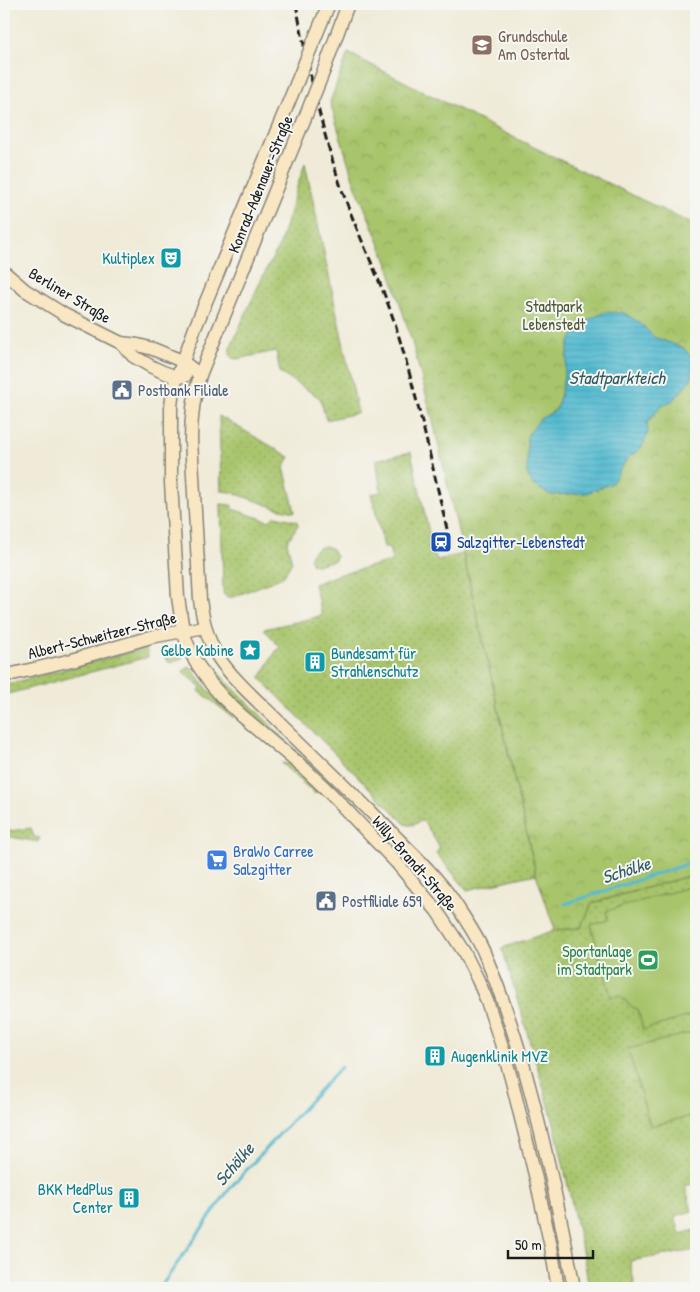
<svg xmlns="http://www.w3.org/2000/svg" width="700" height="1292" viewBox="0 0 700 1292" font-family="'Patrick Hand',sans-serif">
<defs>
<pattern id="grass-dots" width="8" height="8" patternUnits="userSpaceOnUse" patternTransform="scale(1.25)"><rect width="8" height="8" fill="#a8c56c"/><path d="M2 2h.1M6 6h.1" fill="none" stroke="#90a95d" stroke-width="1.8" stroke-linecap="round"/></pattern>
<pattern id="park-crowns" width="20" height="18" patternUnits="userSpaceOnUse" patternTransform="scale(1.25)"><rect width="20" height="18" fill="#a8c56c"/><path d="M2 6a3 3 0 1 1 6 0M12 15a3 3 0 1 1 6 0" fill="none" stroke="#90a95d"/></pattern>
<pattern id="water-rules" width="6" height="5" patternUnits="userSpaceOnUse" patternTransform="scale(1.25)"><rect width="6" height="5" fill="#51b9cf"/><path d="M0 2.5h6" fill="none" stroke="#469eb1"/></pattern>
</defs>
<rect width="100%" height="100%" fill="#f6f6f2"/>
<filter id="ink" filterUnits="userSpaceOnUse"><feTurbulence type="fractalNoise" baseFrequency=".02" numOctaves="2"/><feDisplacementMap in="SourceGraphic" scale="10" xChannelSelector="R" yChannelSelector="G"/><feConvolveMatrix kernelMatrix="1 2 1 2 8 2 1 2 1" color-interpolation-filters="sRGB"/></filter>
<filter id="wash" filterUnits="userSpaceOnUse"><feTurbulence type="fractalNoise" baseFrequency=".0096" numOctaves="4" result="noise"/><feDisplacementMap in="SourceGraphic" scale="20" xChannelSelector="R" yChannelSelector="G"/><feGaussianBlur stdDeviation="1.12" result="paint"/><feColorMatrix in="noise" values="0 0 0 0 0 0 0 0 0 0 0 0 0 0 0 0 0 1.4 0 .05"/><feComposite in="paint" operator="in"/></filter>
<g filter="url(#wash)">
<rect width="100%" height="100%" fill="#f0ebd8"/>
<g fill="url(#grass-dots)" stroke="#627044">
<path d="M 305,163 L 358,413 L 326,420 L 320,398 L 280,373 L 276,351 L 237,359 L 232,358 L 230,354 L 230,348 L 261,280 L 280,244 L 297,187 Z"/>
<path d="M 219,416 L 290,457 L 284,467 L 295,512 L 276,508 L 231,492 L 221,491 Z"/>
<path d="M 411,452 L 432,546 L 437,560 L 463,554 L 536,874 L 467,890 L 436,853 L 440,848 L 423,820 C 416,823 412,827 405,824 L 260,678 L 276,651 L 280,647 L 264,629 L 313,618 L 322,615 L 314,584 L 337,575 L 392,561 L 389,547 L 384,547 L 371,494 L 381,492 L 376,460 Z"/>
<path d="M 221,504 L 232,505 L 232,509 L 269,521 L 275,516 L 297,521 L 298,525 L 287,542 L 292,562 L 283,577 L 233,597 L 227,597 L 224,595 L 223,590 Z"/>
<path d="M 326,546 L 332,549 L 336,556 L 335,560 L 316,565 L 312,564 C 306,554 316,547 326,546 Z"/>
<path d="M 162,645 L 172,649 L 183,658 L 173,662 L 168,662 L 165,657 Z"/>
<path d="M 146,648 L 148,657 L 4,695 L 4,685 Z"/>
<path d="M 208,659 L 225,680 L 299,753 L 333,783 L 402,851 L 407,857 L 403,861 L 223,690 L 203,662 Z"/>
<path d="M 190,667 L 210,692 L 233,715 L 234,718 L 199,691 L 201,687 L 183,672 L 186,669 Z"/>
<path d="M 281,763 L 291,764 L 319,790 L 315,794 Z"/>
<path d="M 31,828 L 34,837 L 40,838 L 38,842 L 11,837 L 4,837 L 4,832 Z"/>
<path d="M 696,874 L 696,1183 L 685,1186 L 692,1211 L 675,1216 L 680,1234 L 695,1230 L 696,1250 L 630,1261 L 635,1288 L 589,1288 L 584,1259 L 554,1123 L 502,948 L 555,930 L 581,928 L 592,903 Z"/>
</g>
<path fill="url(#park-crowns)" stroke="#627044" d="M 348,53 L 515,138 L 696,226 L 696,874 L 592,903 L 581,928 L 555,930 L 536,874 L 433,421 L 412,342 L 387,262 L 354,182 L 330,102 Z"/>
<g fill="#a8c56c" stroke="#627044">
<path d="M 696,885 L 696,1014 L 643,1030 L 638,1009 L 632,1007 L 619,995 L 611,997 L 591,925 L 608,920 L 606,911 Z"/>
<path d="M 694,1032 L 696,1039 L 696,1115 L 650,1126 L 628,1049 Z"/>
</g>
<path fill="url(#water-rules)" stroke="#366a76" d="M 605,312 L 624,313 L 640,323 L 654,337 L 684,348 L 692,359 L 692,378 L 674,400 L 662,405 L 647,423 L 648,433 L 642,447 L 627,459 L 612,483 L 587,493 L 551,495 L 533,485 L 527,474 L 527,436 L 540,419 L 556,410 L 561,393 L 569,344 L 577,328 L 590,319 Z"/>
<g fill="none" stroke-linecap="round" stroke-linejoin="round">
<g stroke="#51b9cf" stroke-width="3">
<path d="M 565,904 L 696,861"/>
<path d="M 160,1288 L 230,1188 L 341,1067"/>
</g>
</g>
</g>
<g filter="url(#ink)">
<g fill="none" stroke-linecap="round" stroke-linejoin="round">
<g stroke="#86847a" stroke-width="15">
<g id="secondary">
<path d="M 317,33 L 329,4"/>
<path d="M 324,70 L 348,4"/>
<path d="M 297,82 L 195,328 L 173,389 L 171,407 L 171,483 L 178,597 L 183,631 L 187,643 L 195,661 L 211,684 L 223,698 L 241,715 L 305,769 L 329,792 L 396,862 L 437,911 L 464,952 L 478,980 L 487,1001 L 501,1043 L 511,1078 L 536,1179 L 551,1247 L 558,1288"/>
<path d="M 304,120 L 200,375 C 193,398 191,417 191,440 L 200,600 C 203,620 207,639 218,657 C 234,681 259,702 279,722 C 318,760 357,797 395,836 C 415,856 436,876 452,899 C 463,916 478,937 485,955 C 509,1011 526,1070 540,1129 C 553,1182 564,1235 574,1288"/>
<path d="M 4,272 L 25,290 L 65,315 L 121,343 L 138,345 L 153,349 L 182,361 L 200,375"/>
<path d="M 121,343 L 133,356 L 152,367 L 163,372 L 177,377 L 185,376"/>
<path d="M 4,676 L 72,660 L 151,637 L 205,627"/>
</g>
</g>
<use href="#secondary" stroke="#f9e7c3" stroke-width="12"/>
<path stroke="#1c1c1c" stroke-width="3" stroke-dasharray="8 4" stroke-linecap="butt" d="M 296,4 C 308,67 321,129 342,190 C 358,236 380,278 395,324 C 416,391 431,460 447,529"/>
<g stroke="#86847a" stroke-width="15" stroke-linecap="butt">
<g id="secondary-bridge">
<path d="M 297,82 L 317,33"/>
<path d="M 304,120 L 324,70"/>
</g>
</g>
<use href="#secondary-bridge" stroke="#f9e7c3" stroke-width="12"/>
</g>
</g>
<defs>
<g id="school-square" transform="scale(1.125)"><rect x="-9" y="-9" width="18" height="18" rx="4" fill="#8d6e63" stroke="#f6f6f2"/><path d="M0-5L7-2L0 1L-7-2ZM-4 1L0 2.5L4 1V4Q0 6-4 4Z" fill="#fff"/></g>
<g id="theatre-square" transform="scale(1.125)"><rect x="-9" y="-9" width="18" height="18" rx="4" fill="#0f9aa8" stroke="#f6f6f2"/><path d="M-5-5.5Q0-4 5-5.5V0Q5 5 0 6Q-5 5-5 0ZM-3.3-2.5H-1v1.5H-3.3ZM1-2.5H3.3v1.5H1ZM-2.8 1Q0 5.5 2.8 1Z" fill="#fff"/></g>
<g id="civic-square" transform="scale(1.125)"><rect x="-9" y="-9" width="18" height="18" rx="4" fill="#5c6f8a" stroke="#f6f6f2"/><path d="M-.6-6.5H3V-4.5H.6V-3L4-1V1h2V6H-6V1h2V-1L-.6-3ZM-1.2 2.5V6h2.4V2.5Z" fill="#fff"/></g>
<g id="station-square" transform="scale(1.125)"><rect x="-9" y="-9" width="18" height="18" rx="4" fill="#1a4fb4" stroke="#f6f6f2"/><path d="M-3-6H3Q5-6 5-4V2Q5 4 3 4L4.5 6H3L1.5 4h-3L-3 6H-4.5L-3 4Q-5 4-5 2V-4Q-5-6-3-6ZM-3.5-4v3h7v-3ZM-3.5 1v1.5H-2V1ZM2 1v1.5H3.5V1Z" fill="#fff"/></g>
<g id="sight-square" transform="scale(1.125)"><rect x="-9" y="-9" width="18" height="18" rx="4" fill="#0f9aa8" stroke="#f6f6f2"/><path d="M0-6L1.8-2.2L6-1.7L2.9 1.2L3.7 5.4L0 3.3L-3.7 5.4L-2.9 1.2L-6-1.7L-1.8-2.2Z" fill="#fff"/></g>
<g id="building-square" transform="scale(1.125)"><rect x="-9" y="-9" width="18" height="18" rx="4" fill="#0f9aa8" stroke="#f6f6f2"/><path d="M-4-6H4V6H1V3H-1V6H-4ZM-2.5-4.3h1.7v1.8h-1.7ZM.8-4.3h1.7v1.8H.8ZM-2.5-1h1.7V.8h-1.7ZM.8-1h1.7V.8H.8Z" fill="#fff"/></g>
<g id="supermarket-square" transform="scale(1.125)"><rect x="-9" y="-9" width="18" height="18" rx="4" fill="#3f7fe0" stroke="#f6f6f2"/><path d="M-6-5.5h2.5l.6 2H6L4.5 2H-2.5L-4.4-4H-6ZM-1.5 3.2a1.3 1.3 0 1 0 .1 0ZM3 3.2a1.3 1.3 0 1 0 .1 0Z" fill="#fff"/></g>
<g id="stadium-square" transform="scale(1.125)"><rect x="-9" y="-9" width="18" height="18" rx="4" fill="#2e9e5b" stroke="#f6f6f2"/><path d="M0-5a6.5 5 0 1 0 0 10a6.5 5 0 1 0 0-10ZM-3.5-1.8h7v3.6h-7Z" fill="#fff"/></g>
</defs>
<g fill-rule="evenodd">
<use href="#school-square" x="482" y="45"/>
<use href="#theatre-square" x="171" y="258"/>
<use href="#civic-square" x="122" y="390"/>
<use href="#station-square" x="441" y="542"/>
<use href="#sight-square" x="250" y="650"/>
<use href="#building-square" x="315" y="662"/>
<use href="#supermarket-square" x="217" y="860"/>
<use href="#civic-square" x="326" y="901"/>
<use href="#stadium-square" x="648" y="960"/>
<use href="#building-square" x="435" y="1056"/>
<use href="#building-square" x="129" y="1198"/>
</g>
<g text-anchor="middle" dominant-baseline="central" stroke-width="4" stroke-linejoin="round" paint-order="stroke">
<g font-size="16" fill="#785e54" stroke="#f6f6f2" text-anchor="start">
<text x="498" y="36">Grundschule<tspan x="498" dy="18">Am Ostertal</tspan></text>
</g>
<g font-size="16" fill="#1c1c1c" stroke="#f6f6f2">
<text transform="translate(260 184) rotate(-68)">Konrad-Adenauer-Straße</text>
<text transform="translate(70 295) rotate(31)">Berliner Straße</text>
<text transform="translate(102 635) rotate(-14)">Albert-Schweitzer-Straße</text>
<text transform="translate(415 863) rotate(49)">Willy-Brandt-Straße</text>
</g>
<g font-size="16" fill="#0d838f" stroke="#f6f6f2" text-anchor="end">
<text x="155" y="258">Kultiplex</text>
<text x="234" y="650">Gelbe Kabine</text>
<text x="331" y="653" text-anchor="start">Bundesamt für<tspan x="331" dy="18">Strahlenschutz</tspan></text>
<text x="451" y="1056" text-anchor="start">Augenklinik MVZ</text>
<text x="113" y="1189">BKK MedPlus<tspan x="113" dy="18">Center</tspan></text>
</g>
<g font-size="16" fill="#4d5738" stroke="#f6f6f2">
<text x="554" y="306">Stadtpark<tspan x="554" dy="18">Lebenstedt</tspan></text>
</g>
<g font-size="16" fill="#4e5e75" stroke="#f6f6f2" text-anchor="start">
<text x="138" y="390">Postbank Filiale</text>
<text x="342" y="901">Postfiliale 659</text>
</g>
<g font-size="16" fill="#164399" stroke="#f6f6f2" text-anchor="start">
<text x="457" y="542">Salzgitter-Lebenstedt</text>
</g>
<g font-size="16" fill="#366cbe" stroke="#f6f6f2" text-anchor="start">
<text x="233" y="851">BraWo Carree<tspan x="233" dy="18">Salzgitter</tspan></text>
</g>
<g font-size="16" fill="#27864d" stroke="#f6f6f2" text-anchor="end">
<text x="632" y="951">Sportanlage<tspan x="632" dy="18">im Stadtpark</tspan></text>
</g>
<g font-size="18" font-style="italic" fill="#315b64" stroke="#f6f6f2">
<text x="617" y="377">Stadtparkteich</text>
<text transform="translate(626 870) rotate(-18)">Schölke</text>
<text transform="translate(234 1164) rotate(-49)">Schölke</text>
</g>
</g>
<rect width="700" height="1292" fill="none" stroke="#f6f6f2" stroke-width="20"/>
<path d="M508 1250v8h85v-8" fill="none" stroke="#1c1c1c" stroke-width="2.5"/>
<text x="515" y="1250" font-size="15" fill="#1c1c1c" stroke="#f6f6f2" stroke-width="4" paint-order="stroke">50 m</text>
</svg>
